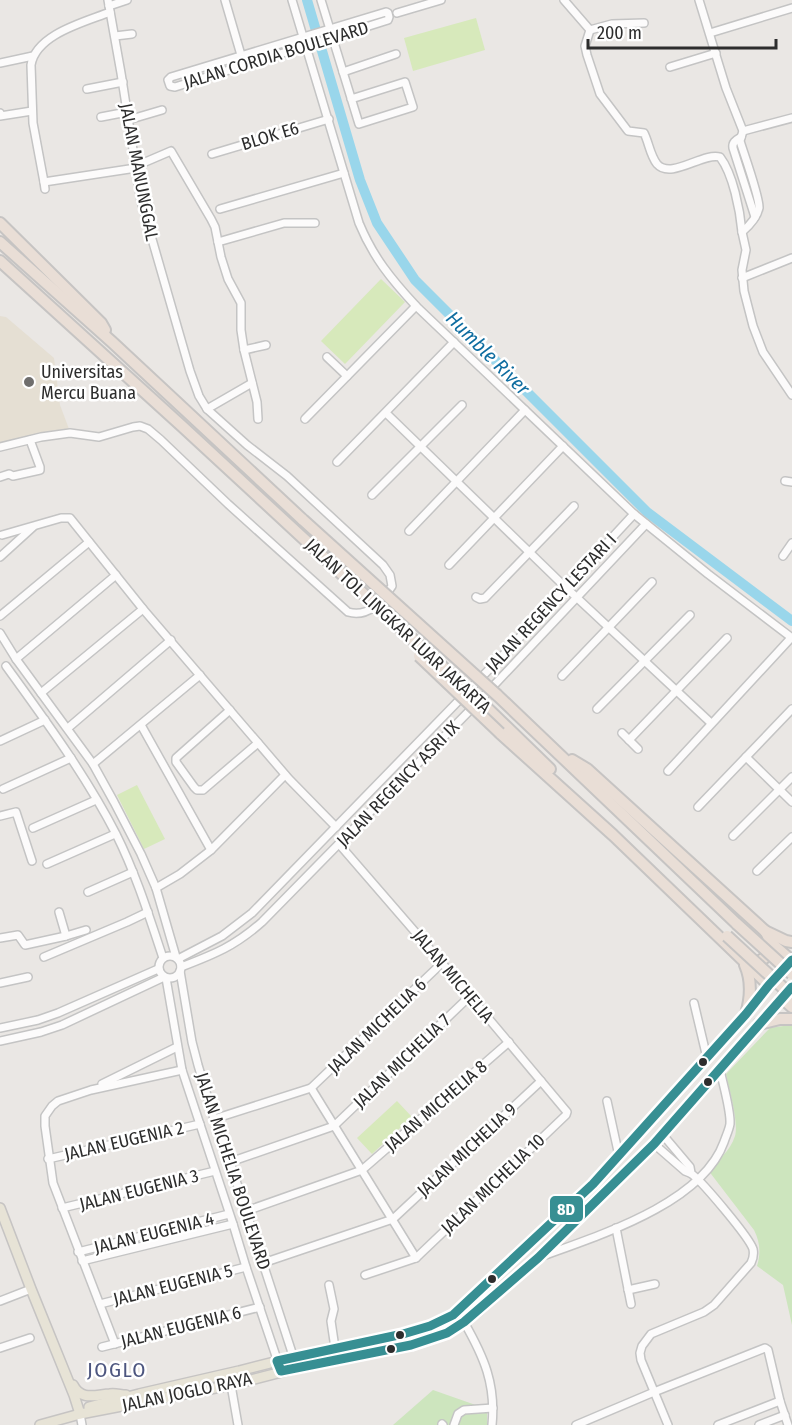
<svg xmlns="http://www.w3.org/2000/svg" width="792" height="1425" viewBox="0 0 792 1425" font-family="'Fira Sans Condensed',sans-serif">
<rect width="100%" height="100%" fill="#eae7e4"/>
<path fill="#e5dfd3" d="M 0,316 L 6,317 L 54,358 L 60,405 L 69,429 L 0,447 Z"/>
<g fill="#cde5be">
<path d="M 790,1025 L 792,1026 L 792,1325 L 783,1285 L 757,1266 C 761,1253 760,1242 754,1230 L 708,1170 C 718,1161 730,1151 735,1136 C 739,1122 729,1089 726,1074 L 770,1028 Z"/>
<path d="M 433,1390 L 487,1409 L 487,1425 L 393,1425 Z"/>
</g>
<g fill="#d7e9bb">
<path d="M 476,18 L 485,50 L 413,71 L 404,38 Z"/>
<path d="M 381,279 L 405,302 L 345,364 L 321,341 Z"/>
<path d="M 137,785 L 165,839 L 144,849 L 117,795 Z"/>
<path d="M 397,1101 L 412,1117 L 372,1154 L 357,1138 Z"/>
</g>
<g fill="none" stroke-linecap="round" stroke-linejoin="round">
<path stroke="#99d6eb" stroke-width="10" d="M 307,0 L 360,180 L 377,223 L 415,280 L 647,512 L 792,621"/>
<g stroke="#c4c4c4" stroke-width="10">
<g id="minor">
<path d="M 225,0 L 241,55"/>
<path d="M 292,0 L 359,223 C 373,257 391,279 416,306 L 634,514 L 708,574 L 792,638"/>
<path d="M 321,0 L 359,124 L 413,107 L 405,82 L 351,99"/>
<path d="M 564,0 L 590,30 L 585,46 L 587,55 L 600,94 L 628,131 L 644,133 C 649,143 650,155 657,164 C 671,180 703,152 720,157 C 733,174 740,210 742,232"/>
<path d="M 699,0 L 726,88 L 743,131 L 740,141 C 744,154 760,198 759,208 C 757,217 749,226 742,232 L 746,250 L 742,270 L 744,291 L 753,326 L 763,352 L 792,395"/>
<path d="M 109,6 L 127,0"/>
<path d="M 386,12 L 388,13 L 389,17 L 388,20 L 175,87 L 170,86 L 168,80 L 171,77 Z"/>
<path d="M 397,13 L 441,0"/>
<path d="M 590,30 L 612,24 L 644,23"/>
<path d="M 710,33 L 792,8"/>
<path d="M 115,36 L 132,34"/>
<path d="M 0,63 L 33,56"/>
<path d="M 670,67 L 716,53"/>
<path d="M 343,72 L 396,54"/>
<path d="M 87,89 L 123,82"/>
<path d="M 0,113 L 0,116 L 32,111"/>
<path d="M 101,117 L 127,112"/>
<path d="M 128,120 L 162,110"/>
<path d="M 743,131 L 792,118"/>
<path d="M 741,137 C 736,140 732,142 733,148 L 755,217"/>
<path d="M 212,154 L 329,119"/>
<path d="M 136,166 L 171,151 L 211,219 L 215,227 L 221,257 L 228,279 L 241,303 L 241,330 L 244,350 L 257,402 L 258,419"/>
<path d="M 44,182 L 136,168"/>
<path d="M 45,189 L 44,182 L 33,123 L 31,65 C 36,34 85,22 110,12"/>
<path d="M 220,209 L 344,173"/>
<path d="M 218,242 L 284,223 L 315,223"/>
<path d="M 742,278 L 792,258"/>
<path d="M 244,350 L 266,345"/>
<path d="M 327,357 L 347,376"/>
<path d="M 207,409 L 252,383"/>
<path d="M 386,413 L 559,581 L 711,723"/>
<path d="M 305,419 L 416,306"/>
<path d="M 0,447 L 41,437 L 70,433 L 99,437 L 133,427 L 140,426 L 148,429 L 161,440 L 228,504 L 348,612 C 368,618 382,602 392,586 L 390,575 L 383,565 L 287,476 L 247,445 L 207,409 L 199,396 L 190,371 L 141,201 L 121,73 L 108,0"/>
<path d="M 337,462 L 454,342"/>
<path d="M 0,477 L 9,474 L 13,476 L 40,470 L 40,467 L 30,440"/>
<path d="M 785,481 L 792,482"/>
<path d="M 372,495 L 462,405"/>
<path d="M 409,531 L 525,410"/>
<path d="M 2,535 L 61,518 L 70,518 L 143,609 L 289,779 L 336,827"/>
<path d="M 783,556 L 792,543"/>
<path d="M 0,557 L 33,527"/>
<path d="M 449,565 L 563,446"/>
<path d="M 476,597 L 480,599 L 485,598 L 574,506"/>
<path d="M 0,616 L 89,542"/>
<path d="M 0,633 L 16,659 L 93,764 L 114,802 L 141,854 L 156,888 L 176,957"/>
<path d="M 16,659 L 116,575"/>
<path d="M 6,666 C 45,720 85,774 116,834 C 136,874 149,916 163,958"/>
<path d="M 562,676 L 652,582"/>
<path d="M 41,693 L 143,609"/>
<path d="M 597,709 L 690,615"/>
<path d="M 230,710 L 176,758 L 176,762 L 194,787 L 197,790 L 203,790 L 258,743"/>
<path d="M 141,725 L 211,850"/>
<path d="M 68,728 L 171,640"/>
<path d="M 622,733 L 629,740"/>
<path d="M 0,741 L 45,720"/>
<path d="M 638,749 L 629,740 L 727,638"/>
<path d="M 746,757 L 792,802"/>
<path d="M 93,764 L 200,675"/>
<path d="M 668,771 L 791,638"/>
<path d="M 3,789 L 71,758"/>
<path d="M 698,807 L 792,709"/>
<path d="M 0,816 L 16,812 L 32,861"/>
<path d="M 33,828 L 96,800"/>
<path d="M 733,836 L 792,777"/>
<path d="M 339,844 L 442,963 L 567,1112 L 566,1115 L 416,1258 L 365,1275"/>
<path d="M 47,864 L 115,834"/>
<path d="M 757,871 L 792,837"/>
<path d="M 156,888 L 180,874 L 211,850 L 285,775"/>
<path d="M 88,892 L 133,872"/>
<path d="M 59,912 L 66,936"/>
<path d="M 0,938 L 18,935 L 25,945 L 66,936 L 86,930"/>
<circle cx="170" cy="967" r="11"/>
<path d="M 44,957 L 127,922 L 148,912"/>
<path d="M 178,959 L 222,936 L 252,913 L 506,652 L 634,514"/>
<path d="M 181,967 C 215,954 235,946 262,922 L 481,699 L 646,524"/>
<path d="M 180,971 L 192,1042 L 198,1065 L 214,1119 L 230,1162 L 297,1368"/>
<path d="M 166,978 L 182,1070 L 233,1224 L 246,1267 L 281,1371"/>
<path d="M 0,983 L 28,977"/>
<path d="M 694,1003 L 707,1058"/>
<path d="M 0,1028 L 38,1020 L 58,1013 L 158,969"/>
<path d="M 0,1041 L 41,1032 L 62,1025 L 164,977"/>
<path d="M 102,1084 L 177,1047"/>
<path d="M 311,1088 L 416,1258"/>
<path d="M 607,1101 L 619,1156"/>
<path d="M 214,1119 L 311,1088 L 442,963"/>
<path d="M 663,1135 L 690,1167 L 691,1173"/>
<path d="M 654,1144 L 685,1171 C 689,1173 689,1172 693,1175 C 704,1184 749,1237 753,1249 C 754,1254 753,1259 751,1263 L 714,1305 L 704,1312 L 651,1334 L 642,1346 L 640,1353 L 641,1360 L 668,1425"/>
<path d="M 48,1159 L 200,1124"/>
<path d="M 230,1162 L 334,1126 L 470,996"/>
<path d="M 62,1208 L 215,1171"/>
<path d="M 246,1211 L 362,1170 L 509,1042"/>
<path d="M 616,1228 L 631,1304"/>
<path d="M 78,1252 L 229,1214"/>
<path d="M 540,1257 C 597,1236 702,1204 724,1142 C 726,1136 729,1130 730,1124 C 731,1111 723,1084 720,1070"/>
<path d="M 82,1261 L 233,1224"/>
<path d="M 263,1263 L 393,1219 L 541,1081"/>
<path d="M 329,1285 L 334,1309 L 331,1321 L 335,1348"/>
<path d="M 628,1290 L 655,1284"/>
<path d="M 0,1301 L 31,1289"/>
<path d="M 100,1304 L 246,1267"/>
<path d="M 464,1322 C 484,1357 496,1384 492,1425"/>
<path d="M 115,1344 L 53,1183 L 45,1126 L 45,1116 L 52,1106 L 58,1101 L 91,1090 L 182,1070"/>
<path d="M 102,1347 L 260,1307"/>
<path d="M 0,1348 L 30,1338"/>
<path d="M 231,1385 L 238,1425"/>
<path d="M 80,1414 L 82,1425"/>
<path d="M 442,1424 L 443,1425"/>
<path d="M 454,1425 L 458,1414 L 464,1410 L 493,1408"/>
<path d="M 576,1425 L 654,1392 L 765,1348 L 768,1350 L 780,1401 L 788,1425"/>
<path d="M 718,1425 L 780,1401"/>
<path d="M 759,1425 L 785,1415"/>
</g>
</g>
<g stroke="#c6c4c3" stroke-width="12">
<g id="major">
<path d="M 0,1208 L 31,1289 L 74,1395 L 80,1414"/>
<path d="M 73,1385 C 81,1401 95,1395 110,1394 C 115,1393 121,1395 126,1395"/>
<path d="M 89,1407 L 139,1394 L 239,1371 L 294,1357 L 403,1334 L 430,1326 L 453,1315 L 593,1184 L 694,1072 L 746,1014 L 769,985 L 788,964"/>
<path d="M 40,1425 L 80,1414 L 231,1385 L 297,1368 L 411,1345 L 447,1333 L 477,1312 L 538,1258 L 654,1144 L 792,987"/>
</g>
</g>
<g stroke="#c6c4c3" stroke-width="14">
<g id="highway">
<path d="M 0,223 L 101,323 L 105,330"/>
<path d="M 0,242 L 112,342 L 303,520"/>
<path d="M 0,261 L 183,427 L 330,563"/>
<path d="M 497,695 L 737,924"/>
<path d="M 486,707 L 550,769"/>
<path d="M 500,733 L 613,835 L 769,985"/>
<path d="M 572,760 L 587,769 L 765,931 L 786,941 L 792,942"/>
<path d="M 770,942 L 792,961"/>
<path d="M 748,963 C 767,964 776,947 765,931"/>
<path d="M 745,965 C 752,981 751,997 746,1014"/>
<path d="M 782,998 L 792,1007"/>
<path d="M 759,1024 L 780,1019 L 792,1019"/>
</g>
</g>
<use href="#minor" stroke="#fcfbfb" stroke-width="7"/>
<use href="#major" stroke="#e7e3d6" stroke-width="9"/>
<use href="#highway" stroke="#e9ded6" stroke-width="10"/>
<g stroke="#c6c4c3" stroke-width="14" stroke-linecap="butt">
<g id="highway-bridge">
<path d="M 303,520 L 497,695"/>
<path d="M 330,563 L 486,707"/>
<path d="M 419,656 L 500,733"/>
<path d="M 737,924 L 792,974"/>
<path d="M 727,936 L 792,996"/>
</g>
</g>
<use href="#highway-bridge" stroke="#e9ded6" stroke-width="10"/>
<g stroke="#fff" stroke-width="14">
<path id="bus-1" d="M 792,960 L 769,985 L 746,1014 L 593,1184 L 453,1315 L 430,1326 L 403,1334 L 277,1361 L 281,1371 L 411,1345 L 447,1333 L 464,1322 L 538,1258 L 654,1144 L 792,987"/>
</g>
<use href="#bus-1" stroke="#378f93" stroke-width="9"/>
</g>
<circle fill="#6f6e6d" stroke="#fff" stroke-width="2" cx="29" cy="382" r="6"/>
<g fill="#2d2d2d" stroke="#fff" stroke-width="2">
<circle cx="703" cy="1062" r="5"/>
<circle cx="708" cy="1082" r="5"/>
<circle cx="492" cy="1279" r="5"/>
<circle cx="400" cy="1335" r="5"/>
<circle cx="391" cy="1349" r="5"/>
</g>
<g text-anchor="middle" dominant-baseline="central" stroke-width="5" stroke-linejoin="round" paint-order="stroke">
<g font-size="18" fill="#2d2d2d" stroke="#fff">
<text transform="translate(276 55) rotate(-17)">JALAN CORDIA BOULEVARD</text>
<text transform="translate(270 136) rotate(-17)">BLOK E6</text>
<text transform="translate(139 172) rotate(79)">JALAN MANUNGGAL</text>
<text transform="translate(551 603) rotate(-47)">JALAN REGENCY LESTARI I</text>
<text transform="translate(398 626) rotate(43)">JALAN TOL LINGKAR LUAR JAKARTA</text>
<text transform="translate(398 784) rotate(-46)">JALAN REGENCY ASRI IX</text>
<text transform="translate(453 976) rotate(50)">JALAN MICHELIA</text>
<text transform="translate(377 1026) rotate(-44)">JALAN MICHELIA 6</text>
<text transform="translate(402 1061) rotate(-44)">JALAN MICHELIA 7</text>
<text transform="translate(436 1106) rotate(-41)">JALAN MICHELIA 8</text>
<text transform="translate(124 1141) rotate(-13)">JALAN EUGENIA 2</text>
<text transform="translate(467 1150) rotate(-43)">JALAN MICHELIA 9</text>
<text transform="translate(233 1171) rotate(72)">JALAN MICHELIA BOULEVARD</text>
<text transform="translate(493 1184) rotate(-44)">JALAN MICHELIA 10</text>
<text transform="translate(139 1190) rotate(-14)">JALAN EUGENIA 3</text>
<text transform="translate(154 1233) rotate(-14)">JALAN EUGENIA 4</text>
<text transform="translate(173 1285) rotate(-14)">JALAN EUGENIA 5</text>
<text transform="translate(181 1327) rotate(-14)">JALAN EUGENIA 6</text>
<text transform="translate(187 1392) rotate(-12)">JALAN JOGLO RAYA</text>
</g>
<g font-size="18" fill="#2d2d2d" stroke="#fff" text-anchor="start">
<text x="41" y="372">Universitas<tspan x="41" dy="21">Mercu Buana</tspan></text>
</g>
<g font-size="20" font-style="italic" fill="#0f6da0" stroke="#fff">
<text transform="translate(488 353) rotate(45)">Humble River</text>
</g>
<g font-size="21" letter-spacing="1.5" fill="#4d567f" stroke="#fff">
<text x="117" y="1370">JOGLO</text>
</g>
</g>
<rect stroke="#fff" stroke-width="2" x="549" y="1195" width="35" height="28" rx="6" fill="#378f93"/>
<g font-size="16" text-anchor="middle" font-weight="bold" fill="#fff">
<text x="566" y="1215">8D</text>
</g>
<path d="M588 39v9h188v-9" fill="none" stroke="#2d2d2d" stroke-width="3"/>
<text x="597" y="39" font-size="18" fill="#2d2d2d" stroke="#ffffff" stroke-width="4.5" paint-order="stroke">200 m</text>
</svg>
